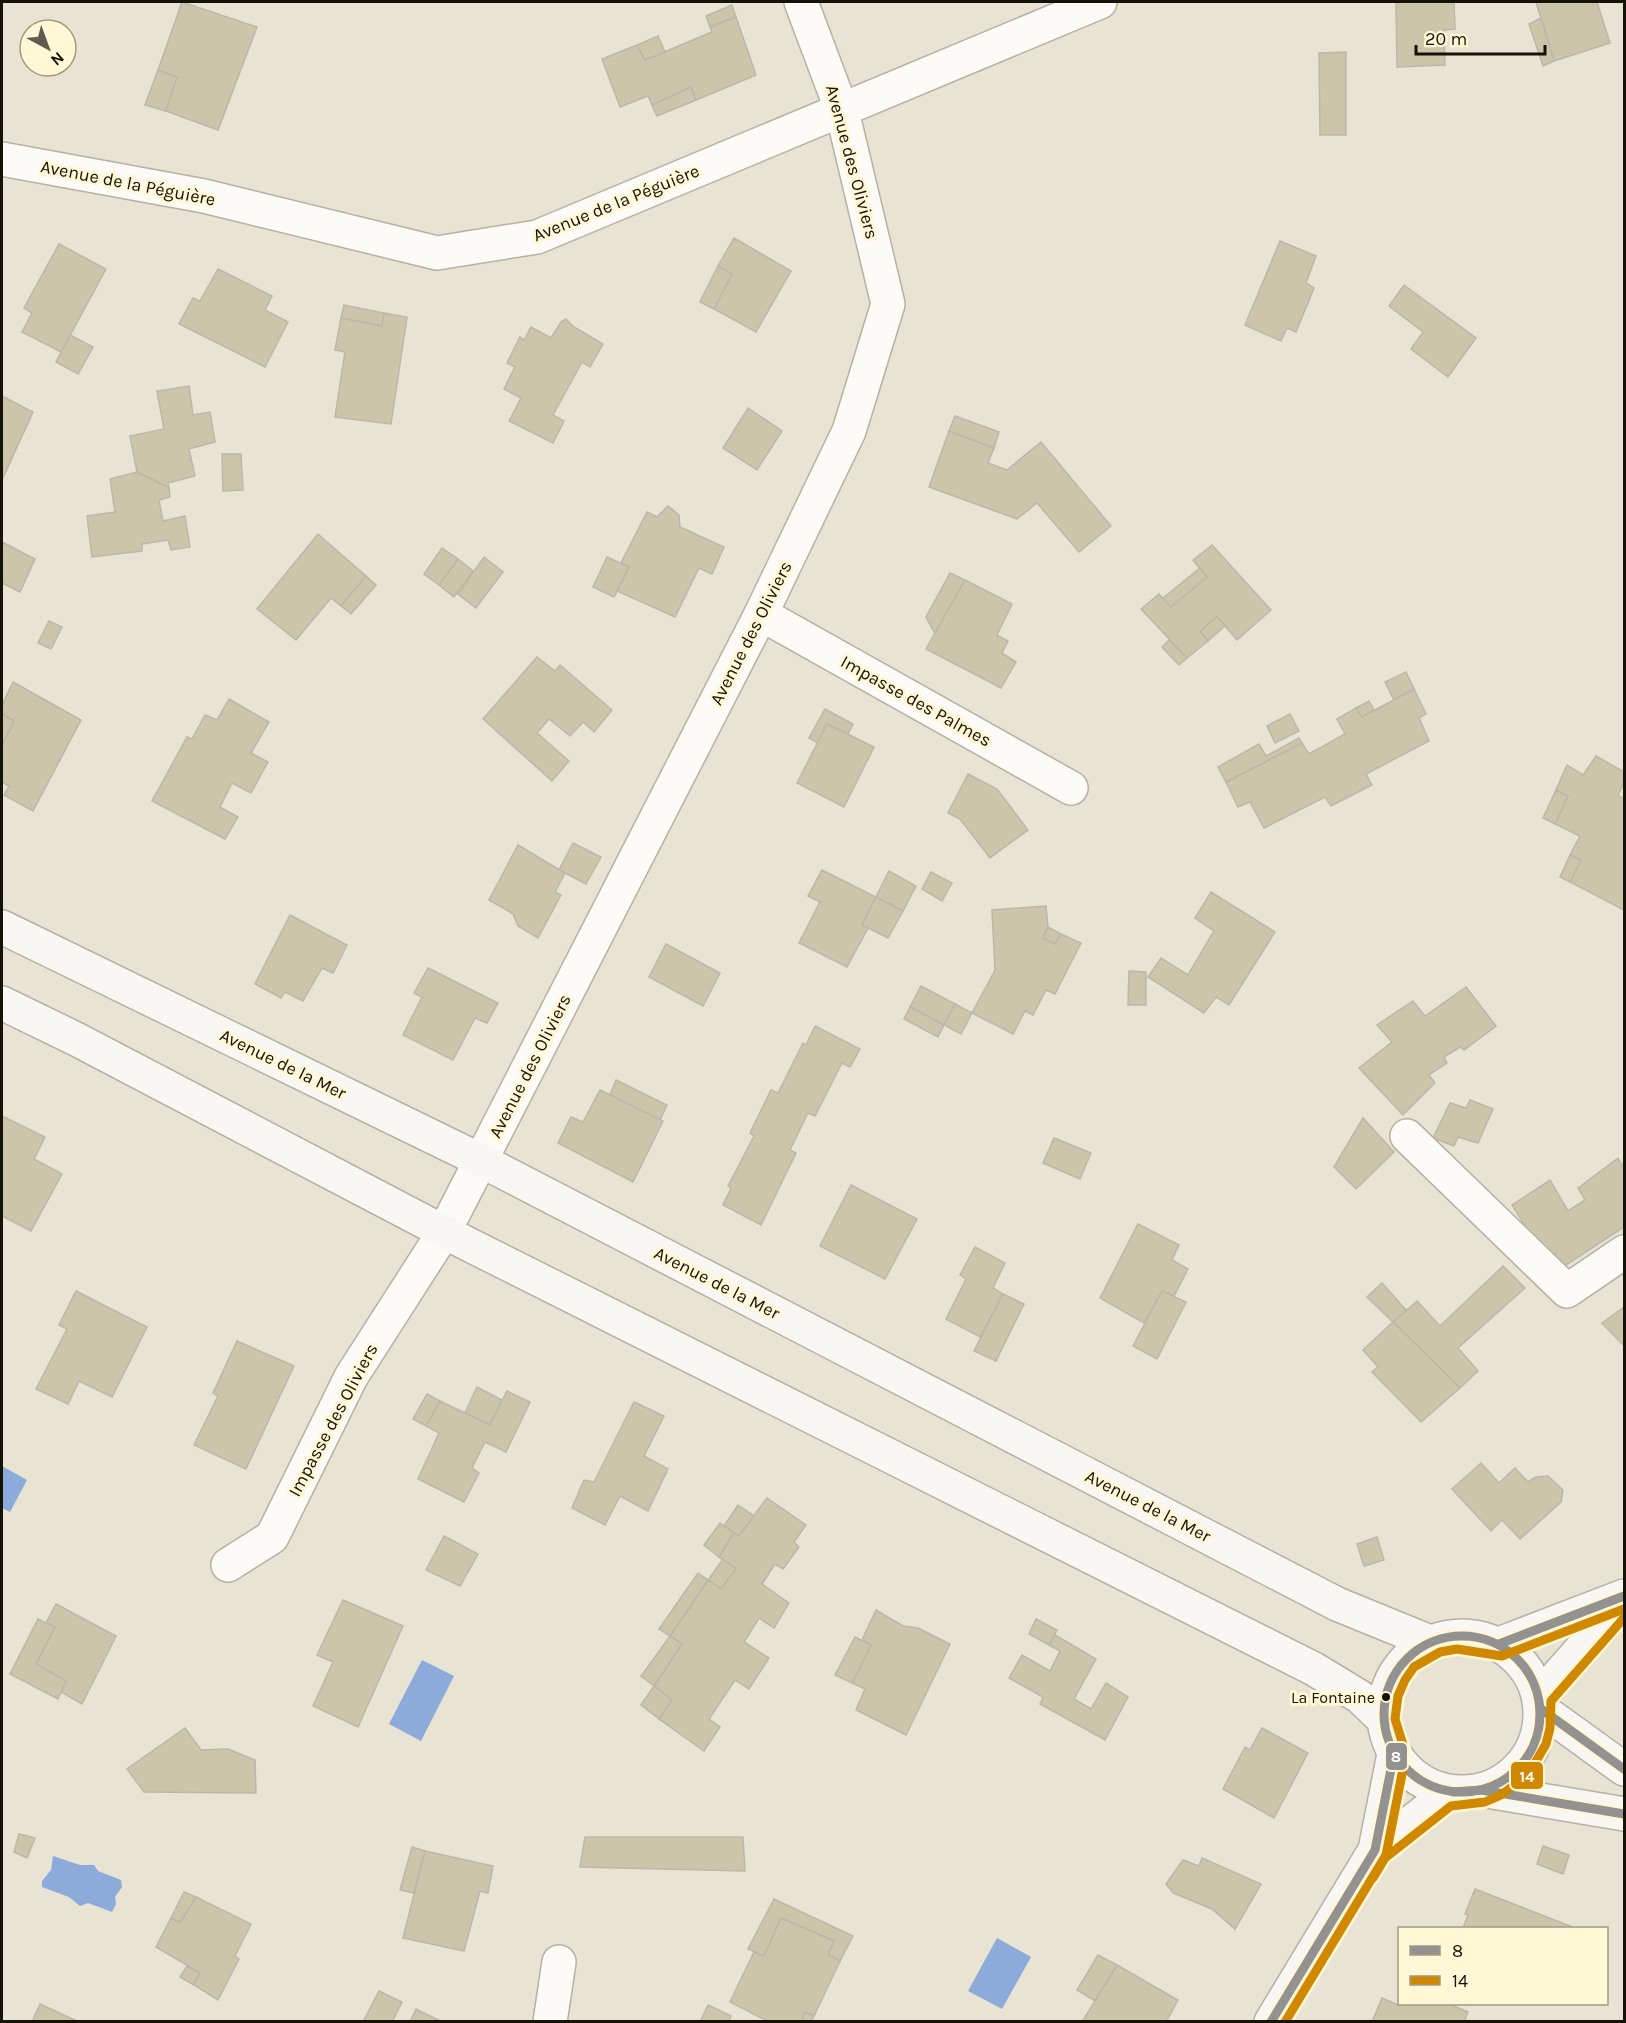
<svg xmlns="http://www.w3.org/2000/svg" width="1626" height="2023" viewBox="0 0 1626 2023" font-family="Karla,sans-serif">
<rect width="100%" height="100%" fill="#e8e3d2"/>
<g fill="#8cabda">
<path d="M 2,1466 L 27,1480 L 10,1512 L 2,1508 Z"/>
<path d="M 422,1660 L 454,1676 L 421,1741 L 389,1724 Z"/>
<path d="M 53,1856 L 80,1865 L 94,1865 L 98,1871 L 121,1880 L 122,1887 L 115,1897 L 116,1904 L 112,1912 L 88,1903 L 80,1906 L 69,1897 L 42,1887 L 42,1881 L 51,1870 Z"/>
<path d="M 997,1938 L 1031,1957 L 1002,2009 L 968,1991 Z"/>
</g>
<g fill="#ccc5aa" stroke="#bbb8aa" stroke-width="1.5">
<path d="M 182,2 L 257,27 L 218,130 L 166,111 L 177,77 L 158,70 Z"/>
<path d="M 1396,2 L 1454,2 L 1455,29 L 1444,30 L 1445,65 L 1397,67 Z"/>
<path d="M 1536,2 L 1597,2 L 1610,43 L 1554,61 Z"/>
<path d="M 732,5 L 736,17 L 710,27 L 706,16 Z"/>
<path d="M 736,17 L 756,75 L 696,100 L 691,87 L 652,105 L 648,96 L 620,107 L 602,59 L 637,45 L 645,60 L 712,32 L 710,27 Z"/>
<path d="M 1541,18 L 1554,61 L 1543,66 L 1529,24 Z"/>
<path d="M 658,36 L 665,52 L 645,60 L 637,45 Z"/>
<path d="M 1346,52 L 1346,135 L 1320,135 L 1319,53 Z"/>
<path d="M 158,70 L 177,77 L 166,111 L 145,105 Z"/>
<path d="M 691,87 L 696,100 L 657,116 L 652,105 Z"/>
<path d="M 734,238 L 791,271 L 756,332 L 714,309 L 732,274 L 718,266 Z"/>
<path d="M 1280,241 L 1316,256 L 1306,283 L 1314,288 L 1296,332 L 1287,328 L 1281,341 L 1245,325 Z"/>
<path d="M 59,244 L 106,269 L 61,352 L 22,332 L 32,313 L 24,308 Z"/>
<path d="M 718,266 L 732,274 L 714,309 L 700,302 Z"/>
<path d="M 218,269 L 272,296 L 265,310 L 288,322 L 265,367 L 179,324 L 193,298 L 200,301 Z"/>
<path d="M 1404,285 L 1476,338 L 1448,377 L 1411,349 L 1423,332 L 1389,306 Z"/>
<path d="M 344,305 L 384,313 L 382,326 L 341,318 Z"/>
<path d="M 384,313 L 407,317 L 391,424 L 335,417 L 345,352 L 335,350 L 341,318 L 382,326 Z"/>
<path d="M 566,319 L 574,327 L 603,344 L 590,367 L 582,362 L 553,415 L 564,421 L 553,443 L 509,421 L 521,398 L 504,389 L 515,367 L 507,363 L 520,337 L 524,340 L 531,327 L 551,338 L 561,322 Z"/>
<path d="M 70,335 L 93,347 L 78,374 L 56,362 Z"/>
<path d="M 189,386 L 193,415 L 210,412 L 215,442 L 189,449 L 195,476 L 168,483 L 169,488 L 137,472 L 130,436 L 164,429 L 157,391 Z"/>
<path d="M 2,396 L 33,412 L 2,480 Z"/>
<path d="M 748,408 L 782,431 L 757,470 L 723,448 Z"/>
<path d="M 955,416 L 999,432 L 994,448 L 949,431 Z"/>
<path d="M 949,431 L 994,448 L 988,463 L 1007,470 L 1041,442 L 1111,526 L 1079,552 L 1037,503 L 1017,519 L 929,487 Z"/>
<path d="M 222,454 L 241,454 L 243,490 L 223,491 Z"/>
<path d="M 137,472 L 169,488 L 170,497 L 159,500 L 163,521 L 185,516 L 190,547 L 171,550 L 168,540 L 142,544 L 142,551 L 92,557 L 87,516 L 115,512 L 110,479 Z"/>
<path d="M 668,506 L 679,515 L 680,527 L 724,547 L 712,574 L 699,568 L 675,617 L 617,591 L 629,567 L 621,563 L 647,512 L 657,517 Z"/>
<path d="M 318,534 L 366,576 L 341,606 L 331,598 L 296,640 L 257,609 Z"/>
<path d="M 2,542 L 35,559 L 20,592 L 2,583 Z"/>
<path d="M 1212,545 L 1271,610 L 1237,640 L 1217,617 L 1200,631 L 1208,641 L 1187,658 L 1141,609 L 1159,594 L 1171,607 L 1207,577 L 1193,560 Z"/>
<path d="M 442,548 L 458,559 L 439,585 L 424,574 Z"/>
<path d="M 484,557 L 503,572 L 476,608 L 458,594 Z"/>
<path d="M 607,557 L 629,567 L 614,597 L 593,587 Z"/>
<path d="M 458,559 L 473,571 L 454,597 L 439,585 Z"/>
<path d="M 1200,568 L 1207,577 L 1171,607 L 1163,598 Z"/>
<path d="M 950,573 L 965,580 L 935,634 L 926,617 Z"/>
<path d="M 366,576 L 376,585 L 351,614 L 341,606 Z"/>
<path d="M 965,580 L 1012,604 L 997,635 L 1008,641 L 1002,653 L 1016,662 L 1001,688 L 926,649 Z"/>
<path d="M 1217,617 L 1225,626 L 1208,641 L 1200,631 Z"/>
<path d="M 49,621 L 62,627 L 51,649 L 38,643 Z"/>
<path d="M 1169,640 L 1187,658 L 1179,665 L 1162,647 Z"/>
<path d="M 537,657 L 555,671 L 560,665 L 612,710 L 594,732 L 583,722 L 570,736 L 549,719 L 537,733 L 569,761 L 552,781 L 483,719 Z"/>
<path d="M 1406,672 L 1414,689 L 1394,700 L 1385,682 Z"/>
<path d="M 13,682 L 81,720 L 33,811 L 4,795 L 9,786 L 2,782 L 2,745 L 14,721 L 2,714 L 2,705 Z"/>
<path d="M 1414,689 L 1426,714 L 1419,718 L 1429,741 L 1366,774 L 1372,785 L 1331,806 L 1325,797 L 1264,828 L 1250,802 L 1238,807 L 1226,782 L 1302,743 L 1309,754 L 1345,734 L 1337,719 L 1356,708 L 1362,717 Z"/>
<path d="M 229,699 L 269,722 L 251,753 L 268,762 L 251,793 L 232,783 L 220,807 L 238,817 L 225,839 L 152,801 L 187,737 L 192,739 L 205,715 L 217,720 Z"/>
<path d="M 1369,701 L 1374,710 L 1362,717 L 1356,708 Z"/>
<path d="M 825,709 L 853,724 L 848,734 L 827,724 L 818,743 L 809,738 Z"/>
<path d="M 2,714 L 14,721 L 2,745 Z"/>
<path d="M 1290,714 L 1299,731 L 1275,743 L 1267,726 Z"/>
<path d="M 827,724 L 874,747 L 844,807 L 797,783 Z"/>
<path d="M 1299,738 L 1302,743 L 1226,782 L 1218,767 L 1259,744 L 1266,756 Z"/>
<path d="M 1596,756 L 1624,772 L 1624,783 L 1618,795 L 1624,799 L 1624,910 L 1570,882 L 1581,860 L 1570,855 L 1580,836 L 1555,824 L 1568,796 L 1556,790 L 1567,765 L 1583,775 Z"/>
<path d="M 968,774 L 997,789 L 1028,830 L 990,858 L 960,819 L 948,813 Z"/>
<path d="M 1556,790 L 1568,796 L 1555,824 L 1543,818 Z"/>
<path d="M 573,843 L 601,857 L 586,884 L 559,870 Z"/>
<path d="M 518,845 L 565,873 L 555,892 L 561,895 L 538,938 L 518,926 L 513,914 L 489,900 Z"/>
<path d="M 1570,855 L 1581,860 L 1570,882 L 1560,877 Z"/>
<path d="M 822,870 L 876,897 L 862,925 L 868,928 L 847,967 L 799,943 L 820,902 L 808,896 Z"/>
<path d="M 889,871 L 916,886 L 903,911 L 876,897 Z"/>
<path d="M 931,872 L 952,883 L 942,901 L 922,889 Z"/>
<path d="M 1211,892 L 1275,932 L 1229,1005 L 1216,997 L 1204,1013 L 1148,977 L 1161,958 L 1188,975 L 1214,931 L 1195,918 Z"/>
<path d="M 876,897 L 903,911 L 888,938 L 862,925 Z"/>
<path d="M 1046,906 L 1048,927 L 1043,938 L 1055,944 L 1061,934 L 1081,943 L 1055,994 L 1046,990 L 1033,1015 L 1025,1011 L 1013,1034 L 972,1013 L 995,970 L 992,910 Z"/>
<path d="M 290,915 L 347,945 L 333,973 L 322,968 L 303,1001 L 285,992 L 281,998 L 255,984 Z"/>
<path d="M 1048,927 L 1061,934 L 1055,944 L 1043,938 Z"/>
<path d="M 666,944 L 720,973 L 703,1006 L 649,977 Z"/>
<path d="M 428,968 L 498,1003 L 487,1023 L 475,1018 L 453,1060 L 403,1035 L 422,997 L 414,993 Z"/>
<path d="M 1129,971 L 1146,972 L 1146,1005 L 1128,1005 Z"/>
<path d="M 921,986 L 955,1004 L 944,1025 L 910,1007 Z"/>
<path d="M 1466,987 L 1496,1026 L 1464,1050 L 1460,1047 L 1444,1057 L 1447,1063 L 1429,1075 L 1435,1083 L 1403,1115 L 1359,1068 L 1392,1042 L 1377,1025 L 1413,1001 L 1425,1016 Z"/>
<path d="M 955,1004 L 972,1013 L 961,1034 L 944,1025 Z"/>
<path d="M 910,1007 L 944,1025 L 938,1037 L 904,1019 Z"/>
<path d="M 815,1026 L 860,1049 L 850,1067 L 842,1063 L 815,1116 L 808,1113 L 790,1150 L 796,1153 L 761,1225 L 723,1205 L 731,1188 L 728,1186 L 754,1136 L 750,1133 L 771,1090 L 778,1093 L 803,1043 L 806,1045 Z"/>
<path d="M 616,1080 L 667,1105 L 660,1120 L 610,1095 Z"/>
<path d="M 600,1090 L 663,1121 L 633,1182 L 558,1143 L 571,1117 L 583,1122 Z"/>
<path d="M 1470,1100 L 1493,1109 L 1478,1143 L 1458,1137 L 1454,1146 L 1433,1138 L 1450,1103 L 1466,1108 Z"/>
<path d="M 2,1116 L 45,1137 L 34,1159 L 62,1174 L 31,1231 L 2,1216 Z"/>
<path d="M 1363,1118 L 1394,1152 L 1356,1189 L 1334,1167 Z"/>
<path d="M 1054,1138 L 1091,1153 L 1080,1179 L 1043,1163 Z"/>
<path d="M 1618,1158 L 1622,1165 L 1624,1163 L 1624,1227 L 1563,1267 L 1554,1253 L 1545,1259 L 1512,1205 L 1550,1180 L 1568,1211 L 1585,1200 L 1578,1188 Z"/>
<path d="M 851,1185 L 917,1219 L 885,1279 L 820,1246 Z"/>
<path d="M 1138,1224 L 1179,1245 L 1172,1260 L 1188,1269 L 1174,1296 L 1162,1291 L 1144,1323 L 1100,1298 Z"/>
<path d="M 975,1247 L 1005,1263 L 993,1288 L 1003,1294 L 980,1337 L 946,1319 L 966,1279 L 960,1275 Z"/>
<path d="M 1503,1266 L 1525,1288 L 1458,1348 L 1478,1371 L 1460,1388 L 1393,1322 L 1417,1301 L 1440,1326 Z"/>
<path d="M 1382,1283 L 1406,1310 L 1393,1322 L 1367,1297 Z"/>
<path d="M 76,1291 L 147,1327 L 112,1397 L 79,1381 L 68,1404 L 36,1389 L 67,1329 L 59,1325 Z"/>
<path d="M 1162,1291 L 1186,1302 L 1157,1359 L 1133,1346 Z"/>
<path d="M 1003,1294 L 1024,1304 L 996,1361 L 974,1351 Z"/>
<path d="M 1624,1307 L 1624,1346 L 1602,1323 Z"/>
<path d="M 1393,1322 L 1460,1388 L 1421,1422 L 1372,1372 L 1378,1367 L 1363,1350 Z"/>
<path d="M 237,1341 L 294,1366 L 246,1469 L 194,1445 L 218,1396 L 213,1393 Z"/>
<path d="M 477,1387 L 502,1400 L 490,1425 L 465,1413 Z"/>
<path d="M 507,1391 L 530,1402 L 506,1452 L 485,1442 L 472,1468 L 479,1473 L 464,1502 L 418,1479 L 439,1433 L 426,1426 L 440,1401 L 490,1425 Z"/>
<path d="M 427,1394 L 440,1401 L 426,1426 L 413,1419 Z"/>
<path d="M 634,1402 L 664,1416 L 644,1456 L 668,1469 L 648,1511 L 620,1496 L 605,1525 L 572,1508 L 584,1480 L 594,1482 Z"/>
<path d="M 1481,1463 L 1499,1483 L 1515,1468 L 1528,1482 L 1536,1477 L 1548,1476 L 1563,1490 L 1561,1502 L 1520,1539 L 1502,1520 L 1491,1531 L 1452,1489 Z"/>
<path d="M 767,1498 L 806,1525 L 794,1542 L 799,1547 L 783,1569 L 775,1564 L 762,1584 L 789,1603 L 774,1628 L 759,1618 L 744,1642 L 769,1658 L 749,1689 L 735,1680 L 709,1719 L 720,1727 L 704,1751 L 659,1719 L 672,1700 L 654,1686 L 682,1644 L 670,1636 L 708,1580 L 721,1589 L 736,1569 L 719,1557 L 734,1533 L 739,1536 Z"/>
<path d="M 738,1505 L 754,1516 L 739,1536 L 724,1526 Z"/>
<path d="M 720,1523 L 734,1533 L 719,1557 L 704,1545 Z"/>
<path d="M 444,1536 L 478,1554 L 460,1586 L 426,1570 Z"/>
<path d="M 1377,1537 L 1384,1560 L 1364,1566 L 1357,1544 Z"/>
<path d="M 723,1559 L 736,1569 L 721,1589 L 708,1580 Z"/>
<path d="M 698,1573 L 708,1580 L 670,1636 L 659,1629 Z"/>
<path d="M 343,1600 L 403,1626 L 358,1727 L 313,1706 L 333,1662 L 317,1655 Z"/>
<path d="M 56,1604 L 116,1636 L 82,1704 L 61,1692 L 66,1681 L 36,1664 L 55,1627 L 46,1623 Z"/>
<path d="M 876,1610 L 903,1626 L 918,1628 L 950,1644 L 906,1735 L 856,1710 L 865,1689 L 852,1683 L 871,1645 L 862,1640 Z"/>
<path d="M 38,1619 L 55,1627 L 36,1664 L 66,1681 L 58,1699 L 10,1674 Z"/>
<path d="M 1036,1619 L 1057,1630 L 1049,1645 L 1029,1634 Z"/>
<path d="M 1055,1635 L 1096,1659 L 1074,1699 L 1091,1709 L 1106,1683 L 1128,1697 L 1105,1740 L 1040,1704 L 1043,1697 L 1009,1678 L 1022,1655 L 1050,1671 L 1060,1651 L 1049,1645 Z"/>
<path d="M 670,1636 L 682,1644 L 654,1686 L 641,1676 Z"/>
<path d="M 855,1637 L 871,1645 L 852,1683 L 835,1675 Z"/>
<path d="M 654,1686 L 672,1700 L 659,1719 L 641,1705 Z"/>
<path d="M 185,1728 L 201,1750 L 228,1749 L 255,1760 L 256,1793 L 144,1792 L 127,1769 Z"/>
<path d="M 1262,1728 L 1308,1753 L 1274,1818 L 1223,1789 L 1245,1747 L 1250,1750 Z"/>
<path d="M 19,1834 L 35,1838 L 27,1858 L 14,1852 Z"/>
<path d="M 585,1837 L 743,1837 L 745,1871 L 580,1867 Z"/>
<path d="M 1543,1846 L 1569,1855 L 1563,1874 L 1537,1864 Z"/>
<path d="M 412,1847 L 425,1851 L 414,1893 L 400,1890 Z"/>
<path d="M 425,1851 L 493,1866 L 488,1893 L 480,1891 L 464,1951 L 403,1938 Z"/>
<path d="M 1202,1858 L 1261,1884 L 1235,1929 L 1212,1909 L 1173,1893 L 1166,1884 L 1183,1860 L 1199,1866 Z"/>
<path d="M 1475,1889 L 1575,1928 L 1463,1928 L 1468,1915 L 1465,1914 Z"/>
<path d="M 184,1892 L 196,1897 L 180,1923 L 171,1918 Z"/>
<path d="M 196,1897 L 251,1924 L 235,1956 L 239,1959 L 218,2000 L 194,1985 L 200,1973 L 156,1947 L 171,1918 L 180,1923 Z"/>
<path d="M 774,1899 L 853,1936 L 840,1961 L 828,1955 L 834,1941 L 781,1918 L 764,1956 L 748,1949 Z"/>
<path d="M 781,1918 L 834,1941 L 828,1955 L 840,1961 L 814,2016 L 805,2012 L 801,2022 L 769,2022 L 730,2002 L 754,1952 L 764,1956 Z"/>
<path d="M 1098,1955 L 1117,1965 L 1095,2001 L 1077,1990 Z"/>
<path d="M 1117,1965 L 1178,2000 L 1166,2022 L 1082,2022 Z"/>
<path d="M 187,1966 L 200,1973 L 194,1985 L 180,1977 Z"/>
<path d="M 379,1991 L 402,2002 L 392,2022 L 363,2022 Z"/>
<path d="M 1382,1998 L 1398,2005 L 1400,2002 L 1449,2004 L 1468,2012 L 1464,2022 L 1372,2022 Z"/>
<path d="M 40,2004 L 79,2022 L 32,2022 Z"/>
<path d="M 708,2005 L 731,2016 L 729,2022 L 700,2022 Z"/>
<path d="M 416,2009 L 442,2022 L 410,2022 Z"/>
<path d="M 805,2012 L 814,2016 L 811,2022 L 801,2022 Z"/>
</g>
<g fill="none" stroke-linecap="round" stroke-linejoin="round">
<g stroke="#b5b2a4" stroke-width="36">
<g id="street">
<path d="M 2,159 L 204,196 L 437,253 L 537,237 L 1100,2"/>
<path d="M 761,614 L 1071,788"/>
<path d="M 1407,1136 L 1567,1291 L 1624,1252"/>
<path d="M 228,1565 L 272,1537 L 351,1377 L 444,1232 L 761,614 L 849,431 L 888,304 L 842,111 L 801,2"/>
<path d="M 550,2022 L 559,1962"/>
</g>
</g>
<g stroke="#b5b2a4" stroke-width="36">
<g id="secondary">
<path d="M 2,927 L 482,1161 L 1337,1604 L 1430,1642"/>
<path d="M 2,1003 L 76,1039 L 444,1232 L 1314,1669 L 1360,1697 L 1383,1719"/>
<circle cx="1462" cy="1714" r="78"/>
<path d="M 1499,1644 L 1624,1596"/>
<path d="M 1539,1697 L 1624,1601"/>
<path d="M 1541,1709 L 1624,1769"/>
<path d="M 1481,1790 L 1624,1814"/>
<path d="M 1375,1850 L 1450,1792"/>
<path d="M 1271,2022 L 1375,1850 L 1394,1754"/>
</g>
</g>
<use href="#street" stroke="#fcfbf8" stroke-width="33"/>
<use href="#secondary" stroke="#f9f7f4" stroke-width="33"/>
<g stroke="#fff7d6" stroke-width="14">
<g id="bus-1">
<circle cx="1462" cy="1714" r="78"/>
<path d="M 1499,1644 L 1624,1596"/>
<path d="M 1541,1709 L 1624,1769"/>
<path d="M 1453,1792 L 1481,1790 L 1624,1814"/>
<path d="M 1271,2022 L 1375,1850 L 1394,1754"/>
</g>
</g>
<g stroke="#fff7d6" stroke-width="14">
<g id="bus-2">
<path d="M 1373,1878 L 1385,1858 L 1451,1806 L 1485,1802 L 1501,1795 L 1528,1775 L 1546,1744 L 1550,1728 L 1551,1701 L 1624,1618"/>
<path d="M 1285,2022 L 1386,1855 L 1404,1764 L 1404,1748 L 1395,1719 L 1398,1696 L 1405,1680 L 1414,1667 L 1440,1652 L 1457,1649 L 1502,1656 L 1624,1609"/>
</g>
</g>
<use href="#bus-1" stroke="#939291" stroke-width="9"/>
<use href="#bus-2" stroke="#d08801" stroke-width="9"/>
</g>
<circle fill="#151207" stroke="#fff7d6" stroke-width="2" cx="1386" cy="1697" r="5"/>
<g text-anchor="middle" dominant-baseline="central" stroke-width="6" stroke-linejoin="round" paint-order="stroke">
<g font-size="16" fill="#151207" stroke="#fff7d6" text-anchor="end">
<text x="1375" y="1697">La Fontaine</text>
</g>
<g font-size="18" fill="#151207" stroke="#fff7d6">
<text transform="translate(852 162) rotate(75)">Avenue des Oliviers</text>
<text transform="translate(128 183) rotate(11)">Avenue de la Péguière</text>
<text transform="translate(616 203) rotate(-22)">Avenue de la Péguière</text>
<text transform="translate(751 633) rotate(-63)">Avenue des Oliviers</text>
<text transform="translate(916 701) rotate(29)">Impasse des Palmes</text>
<text transform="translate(283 1064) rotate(26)">Avenue de la Mer</text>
<text transform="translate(530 1066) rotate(-63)">Avenue des Oliviers</text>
<text transform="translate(717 1283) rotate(27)">Avenue de la Mer</text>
<text transform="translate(333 1420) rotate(-62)">Impasse des Oliviers</text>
<text transform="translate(1148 1506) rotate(27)">Avenue de la Mer</text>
</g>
</g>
<g stroke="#fff7d6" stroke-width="2">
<rect x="1385" y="1742" width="23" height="29" rx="6" fill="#939291"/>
<rect x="1510" y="1761" width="34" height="29" rx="6" fill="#d08801"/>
</g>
<g font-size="16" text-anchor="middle" font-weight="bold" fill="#fff">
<text x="1396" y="1762">8</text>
<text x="1527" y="1782">14</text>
</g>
<rect width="1626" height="2023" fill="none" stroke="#151207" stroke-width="6"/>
<rect x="1398" y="1927" width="210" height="78" fill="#fff7d6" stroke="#a19b83" stroke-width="1.5"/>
<rect x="1410" y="1946" width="30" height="9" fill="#939291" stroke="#a19b83" stroke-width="1.5"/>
<text x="1452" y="1957" font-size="18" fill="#151207">8</text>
<rect x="1410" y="1976" width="30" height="9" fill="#d08801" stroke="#a19b83" stroke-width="1.5"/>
<text x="1452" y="1987" font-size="18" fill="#151207">14</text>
<g transform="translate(48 48) rotate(139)"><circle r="28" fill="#fff7d6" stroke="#a19b83" stroke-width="1.5"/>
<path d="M0-4.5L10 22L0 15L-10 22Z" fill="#5f5b4e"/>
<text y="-9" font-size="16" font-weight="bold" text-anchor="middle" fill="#151207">N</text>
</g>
<path d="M1416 45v9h129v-9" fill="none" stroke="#151207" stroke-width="3"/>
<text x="1425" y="45" font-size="18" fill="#151207" stroke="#fff7d6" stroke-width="4.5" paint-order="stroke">20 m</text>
</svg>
